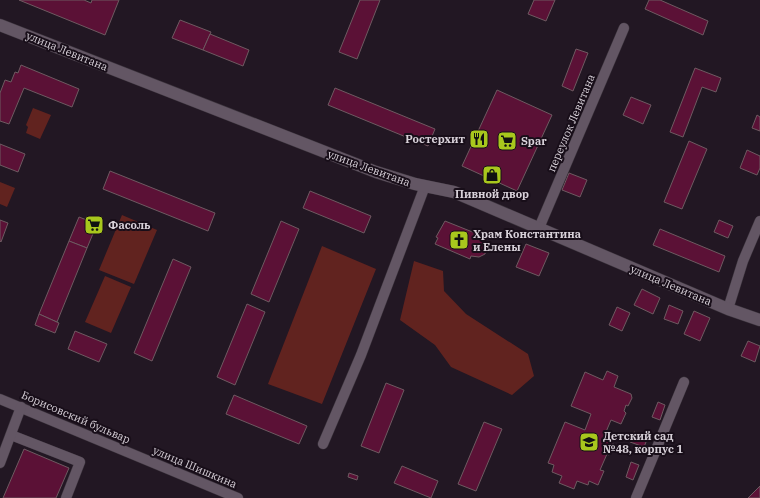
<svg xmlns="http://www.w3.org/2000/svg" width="760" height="498" viewBox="0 0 760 498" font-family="'IBM Plex Serif',serif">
<rect width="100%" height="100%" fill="#221723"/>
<g fill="#61231f">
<path d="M 33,108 L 51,115 L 40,139 L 26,133 L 28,127 L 26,125 Z"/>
<path d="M 0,182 L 15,188 L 7,207 L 0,204 Z"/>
<path d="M 122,215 L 157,230 L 134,284 L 99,270 Z"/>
<path d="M 322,246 L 376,269 L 322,404 L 268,384 Z"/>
<path d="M 414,261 L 443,271 L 444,291 L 466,314 L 528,354 L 534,376 L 512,395 L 451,367 L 435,345 L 400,320 Z"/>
<path d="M 105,276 L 131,287 L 111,333 L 85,322 Z"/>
</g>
<g fill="#5b1136" stroke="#6e5a61">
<path d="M 19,0 L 84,0 L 91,3 L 92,0 L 119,0 L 105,35 Z"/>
<path d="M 360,0 L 380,0 L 357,59 L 339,52 Z"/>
<path d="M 534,0 L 555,0 L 546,21 L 528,14 Z"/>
<path d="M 649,0 L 660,0 L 708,21 L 703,35 L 645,9 Z"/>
<path d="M 180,20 L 211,32 L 203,50 L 172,38 Z"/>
<path d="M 210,34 L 249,50 L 243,66 L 203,50 Z"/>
<path d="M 576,49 L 588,53 L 573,91 L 562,86 Z"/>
<path d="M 21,65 L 79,89 L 72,107 L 24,88 L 9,124 L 0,121 L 0,93 L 5,80 L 11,82 L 15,72 L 18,73 Z"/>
<path d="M 695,68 L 721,78 L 716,92 L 702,87 L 683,137 L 670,132 Z"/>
<path d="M 335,88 L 435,129 L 428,146 L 328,105 Z"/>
<path d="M 497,90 L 552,115 L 517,191 L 462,166 Z"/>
<path d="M 631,97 L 651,105 L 643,124 L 623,115 Z"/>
<path d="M 757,115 L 760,117 L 760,131 L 752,128 Z"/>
<path d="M 689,141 L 707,149 L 682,209 L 664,202 Z"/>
<path d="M 0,144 L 25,154 L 18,172 L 0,165 Z"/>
<path d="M 747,150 L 760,156 L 760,168 L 757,175 L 740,168 Z"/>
<path d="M 110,171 L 215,213 L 208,231 L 103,189 Z"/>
<path d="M 569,173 L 587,180 L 580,197 L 562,190 Z"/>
<path d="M 310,191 L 371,216 L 364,233 L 303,208 Z"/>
<path d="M 79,217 L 97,224 L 87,248 L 69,241 Z"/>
<path d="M 0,220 L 8,223 L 1,242 L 0,241 Z"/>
<path d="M 719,220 L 733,226 L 728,238 L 714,232 Z"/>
<path d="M 281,221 L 299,229 L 269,302 L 251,294 Z"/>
<path d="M 445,221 L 480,235 L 479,239 L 485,242 L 487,246 L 485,254 L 479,257 L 471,256 L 470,259 L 435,244 L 438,238 L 436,237 Z"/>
<path d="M 660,229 L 725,256 L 719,272 L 653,245 Z"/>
<path d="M 69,241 L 87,248 L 57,322 L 39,314 Z"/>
<path d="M 526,244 L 549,253 L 539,276 L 516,267 Z"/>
<path d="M 173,259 L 191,267 L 152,361 L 134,353 Z"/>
<path d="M 642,289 L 660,298 L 653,314 L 634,305 Z"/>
<path d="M 247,304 L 265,312 L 235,385 L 217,377 Z"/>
<path d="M 669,305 L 683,311 L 678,324 L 664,319 Z"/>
<path d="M 617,307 L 630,313 L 622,331 L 609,325 Z"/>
<path d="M 694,311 L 710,318 L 700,341 L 684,334 Z"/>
<path d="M 39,314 L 59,323 L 55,333 L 35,325 Z"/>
<path d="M 75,331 L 107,344 L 99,362 L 68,349 Z"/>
<path d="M 748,341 L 760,346 L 755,362 L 741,356 Z"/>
<path d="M 607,371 L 618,376 L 614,387 L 631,394 L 632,398 L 628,406 L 626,405 L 624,411 L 626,413 L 621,424 L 611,420 L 603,439 L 614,444 L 609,455 L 607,454 L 600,470 L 604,471 L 598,485 L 589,481 L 588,485 L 577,481 L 574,489 L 559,483 L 562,476 L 552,472 L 554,465 L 548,463 L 565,422 L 585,430 L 591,414 L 571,406 L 585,372 L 603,380 Z"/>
<path d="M 386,383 L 404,390 L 379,453 L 361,446 Z"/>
<path d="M 234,395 L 307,426 L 299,444 L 226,414 Z"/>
<path d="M 658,402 L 665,405 L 660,420 L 652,417 Z"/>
<path d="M 484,422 L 502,429 L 476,491 L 458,484 Z"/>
<path d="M 634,432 L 648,437 L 644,447 L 630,442 Z"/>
<path d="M 24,449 L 69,468 L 56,498 L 3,498 Z"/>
<path d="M 631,462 L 639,465 L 633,480 L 626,477 Z"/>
<path d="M 402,466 L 438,481 L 431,498 L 394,483 Z"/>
<path d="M 349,473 L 358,476 L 357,480 L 348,477 Z"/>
<path d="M 760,486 L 760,498 L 748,498 Z"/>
</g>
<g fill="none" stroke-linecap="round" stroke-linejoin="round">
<g stroke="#3c343d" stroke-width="11">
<g id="street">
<path d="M 539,228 L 624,28"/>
<path d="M 728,309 L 743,261 L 760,221"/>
<path d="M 0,399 L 238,498"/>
<path d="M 11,435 L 80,462 L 66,498"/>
<path d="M 323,444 L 361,355 L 425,186"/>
<path d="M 0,463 L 21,407"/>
<path d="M 636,498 L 684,382"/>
</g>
</g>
<g stroke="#3c343d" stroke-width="13">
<path id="secondary" d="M 0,25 L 376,172 L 415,184 L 454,192 L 728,309 L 760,320"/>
</g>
<use href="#street" stroke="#635664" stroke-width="10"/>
<use href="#secondary" stroke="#635664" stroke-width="12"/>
</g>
<defs>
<g id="restaurant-square" transform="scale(1)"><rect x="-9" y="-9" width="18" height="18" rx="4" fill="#a8c71d" stroke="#180e19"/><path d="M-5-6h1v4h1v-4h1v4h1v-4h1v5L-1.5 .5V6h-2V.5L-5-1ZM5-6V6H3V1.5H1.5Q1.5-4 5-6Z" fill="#111"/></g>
<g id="supermarket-square" transform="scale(1)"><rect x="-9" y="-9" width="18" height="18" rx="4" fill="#a8c71d" stroke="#180e19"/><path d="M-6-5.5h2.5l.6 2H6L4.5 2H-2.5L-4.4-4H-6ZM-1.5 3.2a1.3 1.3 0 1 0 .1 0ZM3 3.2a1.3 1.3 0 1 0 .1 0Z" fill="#111"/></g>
<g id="shop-square" transform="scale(1)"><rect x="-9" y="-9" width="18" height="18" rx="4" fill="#a8c71d" stroke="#180e19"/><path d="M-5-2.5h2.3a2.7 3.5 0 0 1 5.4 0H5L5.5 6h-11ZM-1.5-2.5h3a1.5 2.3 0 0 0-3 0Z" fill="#111"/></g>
<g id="church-square" transform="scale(1)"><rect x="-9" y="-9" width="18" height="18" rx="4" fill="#a8c71d" stroke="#180e19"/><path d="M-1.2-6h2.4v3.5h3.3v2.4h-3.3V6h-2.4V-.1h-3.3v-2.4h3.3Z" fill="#111"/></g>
<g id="school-square" transform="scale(1)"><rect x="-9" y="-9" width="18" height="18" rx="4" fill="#a8c71d" stroke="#180e19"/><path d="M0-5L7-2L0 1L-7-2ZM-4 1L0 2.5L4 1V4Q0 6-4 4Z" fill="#111"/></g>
</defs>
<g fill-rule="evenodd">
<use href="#restaurant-square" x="479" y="139"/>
<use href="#supermarket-square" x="507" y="141"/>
<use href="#shop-square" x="492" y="175"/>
<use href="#supermarket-square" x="94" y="225"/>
<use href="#church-square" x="459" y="240"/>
<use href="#school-square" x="589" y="442"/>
</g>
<g text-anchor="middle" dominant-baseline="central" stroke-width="4" stroke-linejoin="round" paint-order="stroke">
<g font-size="11" fill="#d8d1d9" stroke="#180e19">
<text transform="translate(67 51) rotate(22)">улица Левитана</text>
<text transform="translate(571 123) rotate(-67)">переулок Левитана</text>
<text transform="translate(369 168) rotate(20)">улица Левитана</text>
<text transform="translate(671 285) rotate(23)">улица Левитана</text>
<text transform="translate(76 417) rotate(23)">Борисовский бульвар</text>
<text transform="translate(195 467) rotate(23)">улица Шишкина</text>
</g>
<g font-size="11" font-weight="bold" fill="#d8d1d9" stroke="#180e19" text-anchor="start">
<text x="465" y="139" text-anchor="end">Ростерхит</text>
<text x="521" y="141">Spar</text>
<text x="492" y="194" text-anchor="middle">Пивной двор</text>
<text x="108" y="225">Фасоль</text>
<text x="473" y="234">Храм Константина<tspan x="473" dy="13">и Елены</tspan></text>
<text x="603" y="436">Детский сад<tspan x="603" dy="13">№48, корпус 1</tspan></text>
</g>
</g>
</svg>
